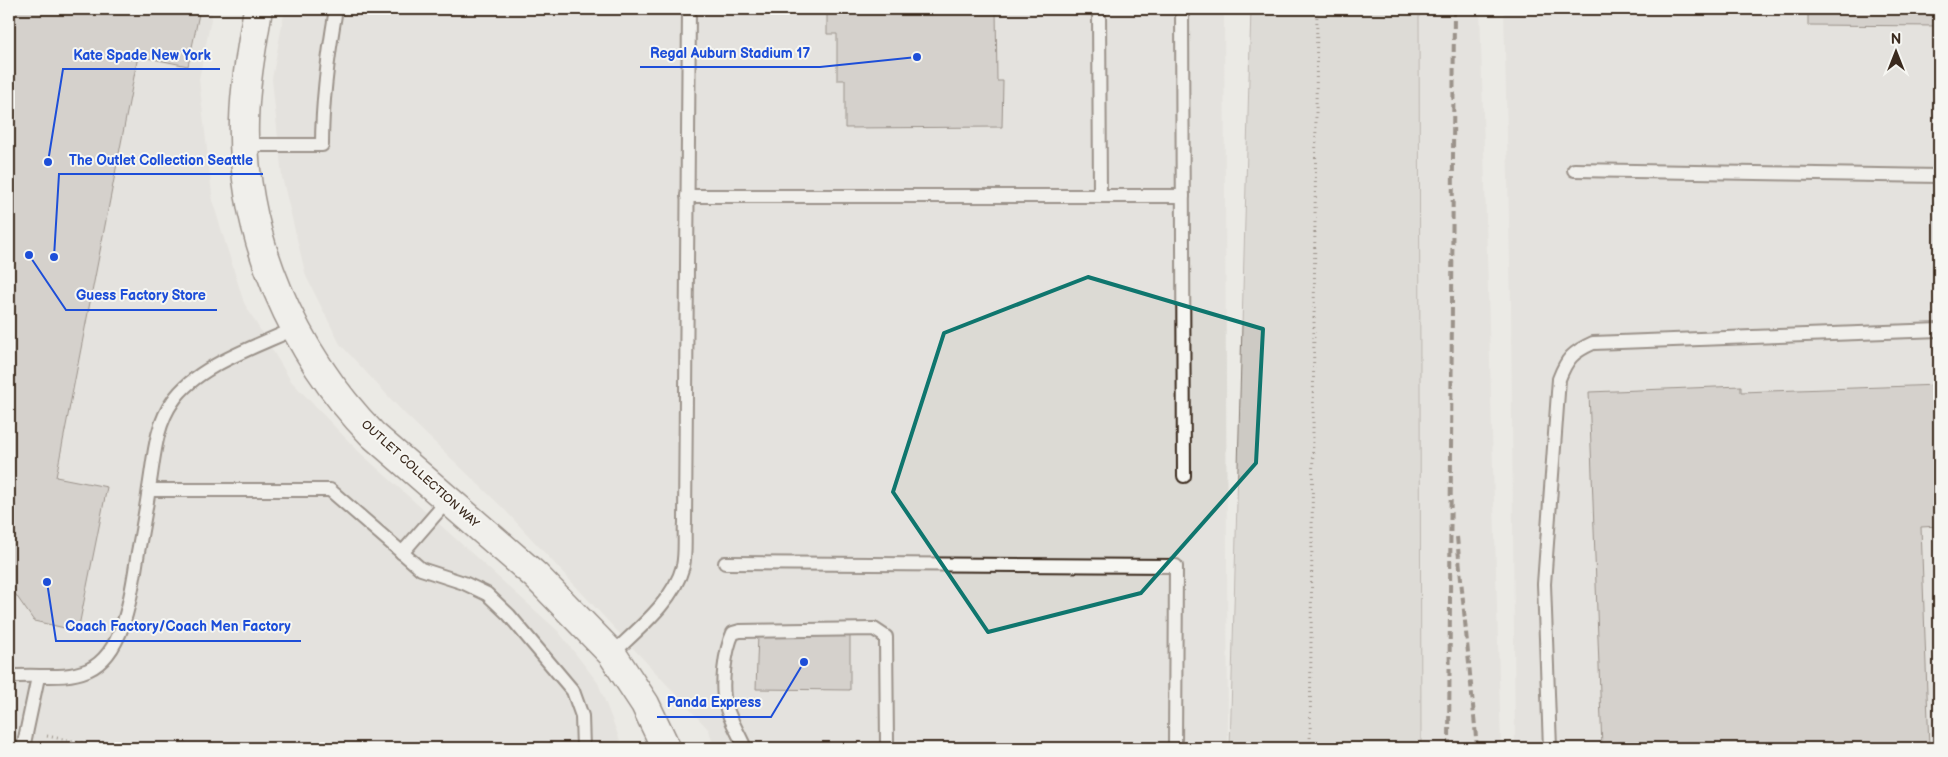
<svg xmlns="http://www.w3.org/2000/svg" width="1948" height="757" viewBox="0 0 1948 757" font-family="'Balsamiq Sans',sans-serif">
<rect width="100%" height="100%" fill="#ebeae5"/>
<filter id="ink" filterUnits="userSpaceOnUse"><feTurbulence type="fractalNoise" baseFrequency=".02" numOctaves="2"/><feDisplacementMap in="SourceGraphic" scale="10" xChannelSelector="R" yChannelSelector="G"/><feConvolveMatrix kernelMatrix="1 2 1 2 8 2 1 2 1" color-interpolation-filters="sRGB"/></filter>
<g filter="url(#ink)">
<g fill="#dcdad4">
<path d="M 9,9 L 213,9 L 199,79 L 213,203 L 244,303 L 291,381 L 357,450 L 558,631 L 598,683 L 623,748 L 9,748 Z"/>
<path d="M 285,9 L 1224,9 L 1228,748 L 714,748 L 709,730 L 504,509 L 403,412 L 340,344 L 306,276 L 282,177 L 272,79 Z"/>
<path d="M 1417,9 L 1480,9 L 1501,748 L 1421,748 Z"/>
<path d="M 1504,9 L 1939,9 L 1939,748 L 1515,748 L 1511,305 Z"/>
</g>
<path fill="#cdcac4" stroke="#847a71" d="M 1251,9 L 1419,9 L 1421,748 L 1230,748 Z"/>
<g fill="#bab4ae" stroke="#3b2a1e">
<path d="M 9,9 L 200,9 L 188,66 L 138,56 L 56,477 L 107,487 L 78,631 L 34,621 L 9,585 Z"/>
<path d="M 827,9 L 996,9 L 997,81 L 1003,81 L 1002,127 L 845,128 L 845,80 L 837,80 L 837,34 L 827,34 Z"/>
<path d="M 1808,9 L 1939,9 L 1939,26 L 1808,25 Z"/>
<path d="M 1939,385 L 1939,526 L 1921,527 L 1929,748 L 1602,748 L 1589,392 L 1741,386 L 1741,392 Z"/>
<path d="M 758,634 L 850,635 L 850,690 L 756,689 Z"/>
</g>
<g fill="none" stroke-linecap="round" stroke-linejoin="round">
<g stroke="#3b2a1e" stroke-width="16">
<g id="service">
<path d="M 1099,9 L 1100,196"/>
<path d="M 1182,9 L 1184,476"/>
<path d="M 245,145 L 322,145 C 322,99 328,55 336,9"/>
<path d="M 1574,170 L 1939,176"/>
<path d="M 687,196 L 1183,196"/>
<path d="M 149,490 L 330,490 L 421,569 L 464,583 L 487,594 L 509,615 L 573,691 L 582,716 L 583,748"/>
<path d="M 402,553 L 448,500"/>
<path d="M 725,563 L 1176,566 L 1175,748"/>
<path d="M 612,654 C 637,630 674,601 683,566 C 686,553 684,536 685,523 L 689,9"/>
<path d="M 9,677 C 35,673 62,681 88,670 C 126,653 132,588 138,552 C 142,531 146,510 149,488 C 154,459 155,426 173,401 C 196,366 258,346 296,328"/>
<path d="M 23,748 L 38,677"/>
<path d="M 745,748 C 739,734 730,720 726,706 C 720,688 725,650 733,633 L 740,631 L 874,629 L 886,637 L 887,743"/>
<path d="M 1550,748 L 1544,584 L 1559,379 C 1567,358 1573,352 1593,343 L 1939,330"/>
</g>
</g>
<g stroke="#3b2a1e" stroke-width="31">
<path id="tertiary" d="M 258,9 C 252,46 245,83 244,121 C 241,236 294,354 373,435 L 536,576 L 612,654 L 645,704 L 666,748"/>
</g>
<g stroke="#3b2a1e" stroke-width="3" stroke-dasharray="1 4" stroke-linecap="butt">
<path d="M 47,736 L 88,744"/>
<path d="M 1310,748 L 1317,9"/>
</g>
<use href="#service" stroke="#f6f6f2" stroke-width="12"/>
<use href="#tertiary" stroke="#f6f6f2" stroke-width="28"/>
<g stroke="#3b2a1e" stroke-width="4" stroke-dasharray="8 4" stroke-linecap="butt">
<path d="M 1457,537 L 1477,748"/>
<path d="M 1449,748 L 1454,9"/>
</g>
</g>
</g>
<path d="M0 0H1948V757H0ZM 1088,277 L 1263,329 L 1256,463 L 1141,593 L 988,632 L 893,492 L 944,333 Z" fill="#ebeae5" fill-opacity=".55" fill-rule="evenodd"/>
<path fill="none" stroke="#0f766e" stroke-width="4" stroke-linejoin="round" d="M 1088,277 L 1263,329 L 1256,463 L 1141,593 L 988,632 L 893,492 L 944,333 Z"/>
<g text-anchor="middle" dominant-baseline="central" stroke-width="4" stroke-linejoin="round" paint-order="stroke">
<g font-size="12" fill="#3b2a1e" stroke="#f6f6f2">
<text transform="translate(420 474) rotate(42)">OUTLET COLLECTION WAY</text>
</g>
</g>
<path fill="none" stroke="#1d4ed8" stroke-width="2" d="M917 57L820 67H640M48 162L63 69H220M54 257L59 174H263M29 255L66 310H217M47 582L56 641H301M804 662L771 717H657"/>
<g fill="#1d4ed8" stroke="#f6f6f2" stroke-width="2">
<circle cx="917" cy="57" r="5"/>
<circle cx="48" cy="162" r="5"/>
<circle cx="54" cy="257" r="5"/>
<circle cx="29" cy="255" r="5"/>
<circle cx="47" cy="582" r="5"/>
<circle cx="804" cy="662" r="5"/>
</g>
<g font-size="14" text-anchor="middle" font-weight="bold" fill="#1d4ed8" stroke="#f6f6f2" stroke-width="4" stroke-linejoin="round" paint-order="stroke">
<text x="730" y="58">Regal Auburn Stadium 17</text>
<text x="142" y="60">Kate Spade New York</text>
<text x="161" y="165">The Outlet Collection Seattle</text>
<text x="141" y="300">Guess Factory Store</text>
<text x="178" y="631">Coach Factory/Coach Men Factory</text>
<text x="714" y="707">Panda Express</text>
</g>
<rect width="1948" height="757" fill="none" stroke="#f6f6f2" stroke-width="30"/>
<rect x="15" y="15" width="1918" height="727" fill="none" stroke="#3b2a1e" stroke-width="2" filter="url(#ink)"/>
<g transform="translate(1896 52)" stroke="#f6f6f2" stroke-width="4" paint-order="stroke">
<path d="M0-4L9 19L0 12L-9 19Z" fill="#3b2a1e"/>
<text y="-8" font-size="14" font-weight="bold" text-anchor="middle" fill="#3b2a1e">N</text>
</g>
</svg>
